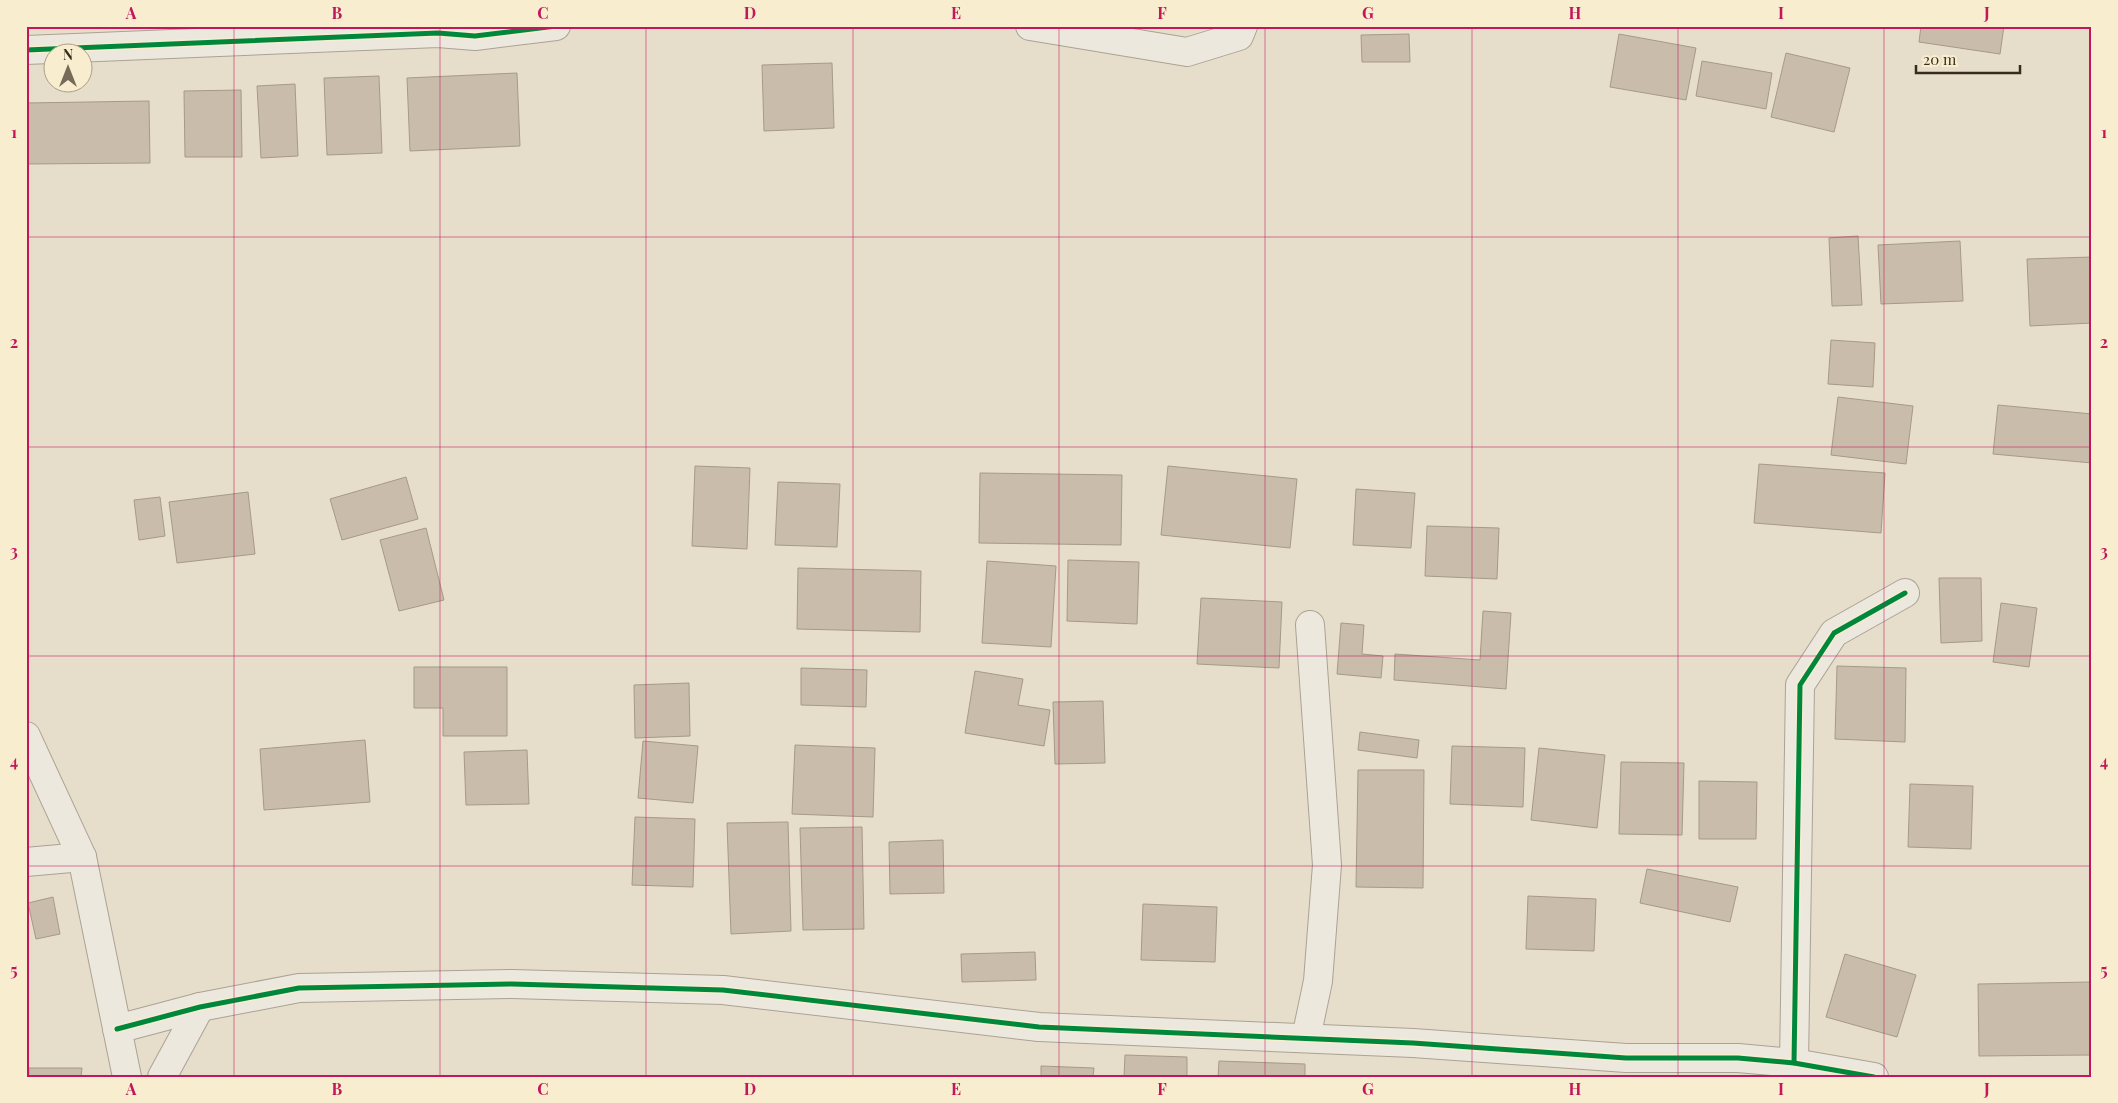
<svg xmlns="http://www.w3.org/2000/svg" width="2118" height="1103" viewBox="0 0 2118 1103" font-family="'Playfair Display',serif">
<rect width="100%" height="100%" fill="#e6deca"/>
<g fill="#cabcaa" stroke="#a69989">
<path d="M 1921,26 L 2004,26 L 2000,54 L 1919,42 Z"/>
<path d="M 1409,34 L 1410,62 L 1362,62 L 1361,35 Z"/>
<path d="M 1619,34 L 1696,48 L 1686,100 L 1610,87 Z"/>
<path d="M 1786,53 L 1850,68 L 1834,132 L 1771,117 Z"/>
<path d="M 1702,61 L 1772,73 L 1766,109 L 1696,96 Z"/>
<path d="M 832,63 L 834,128 L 764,131 L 762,65 Z"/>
<path d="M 517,73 L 520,146 L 410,151 L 407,78 Z"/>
<path d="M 379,76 L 382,153 L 327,155 L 324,78 Z"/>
<path d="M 295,84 L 298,156 L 261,158 L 257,86 Z"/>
<path d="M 241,90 L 242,157 L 185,157 L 184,91 Z"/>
<path d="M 149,101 L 150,163 L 26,164 L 26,103 Z"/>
<path d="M 1858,236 L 1862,305 L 1832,306 L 1829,238 Z"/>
<path d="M 1960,241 L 1963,301 L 1881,304 L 1878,245 Z"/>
<path d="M 2092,257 L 2092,323 L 2030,326 L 2027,259 Z"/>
<path d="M 1831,340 L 1875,343 L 1873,387 L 1828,384 Z"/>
<path d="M 1838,397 L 1913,406 L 1906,464 L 1831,455 Z"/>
<path d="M 1998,405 L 2092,414 L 2092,463 L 1993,454 Z"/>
<path d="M 1759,464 L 1885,473 L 1881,533 L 1754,523 Z"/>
<path d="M 695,466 L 750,468 L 747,549 L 692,546 Z"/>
<path d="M 1168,466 L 1297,479 L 1290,548 L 1161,535 Z"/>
<path d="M 980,473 L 1122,475 L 1121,545 L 979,543 Z"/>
<path d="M 406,477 L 418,519 L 342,540 L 330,499 Z"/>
<path d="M 778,482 L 840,484 L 837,547 L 775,545 Z"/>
<path d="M 1356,489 L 1415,493 L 1411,548 L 1353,545 Z"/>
<path d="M 248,492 L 255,554 L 177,563 L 169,502 Z"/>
<path d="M 160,497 L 165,536 L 139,540 L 134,500 Z"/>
<path d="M 1427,526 L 1499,528 L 1497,579 L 1425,576 Z"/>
<path d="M 426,528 L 444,600 L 399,611 L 380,540 Z"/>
<path d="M 1068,560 L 1139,562 L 1137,624 L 1067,621 Z"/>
<path d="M 987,561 L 1056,566 L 1051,647 L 982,643 Z"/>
<path d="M 798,568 L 921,571 L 920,632 L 797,629 Z"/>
<path d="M 1939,578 L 1981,578 L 1982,641 L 1941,643 Z"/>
<path d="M 1201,598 L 1282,602 L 1279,668 L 1197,664 Z"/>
<path d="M 2001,603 L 2037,608 L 2029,667 L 1993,662 Z"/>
<path d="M 1483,611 L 1511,613 L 1506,689 L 1394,680 L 1395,654 L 1480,660 Z"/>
<path d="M 1341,623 L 1364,625 L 1362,654 L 1383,656 L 1381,678 L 1337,674 Z"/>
<path d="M 1837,666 L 1906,668 L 1905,742 L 1835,739 Z"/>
<path d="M 414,667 L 507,667 L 507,736 L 443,736 L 443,708 L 414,708 Z"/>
<path d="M 801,668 L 867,670 L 866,707 L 801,705 Z"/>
<path d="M 975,671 L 1023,679 L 1018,705 L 1050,710 L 1044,746 L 965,733 Z"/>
<path d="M 689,683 L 690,736 L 635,738 L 634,685 Z"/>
<path d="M 1103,701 L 1105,763 L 1055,764 L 1053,702 Z"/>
<path d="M 1360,732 L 1419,740 L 1417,758 L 1358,750 Z"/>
<path d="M 365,740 L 370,802 L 264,810 L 260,749 Z"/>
<path d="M 643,741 L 698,746 L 693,803 L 638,798 Z"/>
<path d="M 795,745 L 875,748 L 873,817 L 792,814 Z"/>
<path d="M 1452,746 L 1525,748 L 1523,807 L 1450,804 Z"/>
<path d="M 1539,748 L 1605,755 L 1597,828 L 1531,820 Z"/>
<path d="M 527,750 L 529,804 L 466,805 L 464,752 Z"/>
<path d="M 1621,762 L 1684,763 L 1682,835 L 1619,834 Z"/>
<path d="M 1358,770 L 1424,770 L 1423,888 L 1356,887 Z"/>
<path d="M 1699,781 L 1757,782 L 1756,839 L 1699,839 Z"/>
<path d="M 1910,784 L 1973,786 L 1971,849 L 1908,847 Z"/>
<path d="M 635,817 L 695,819 L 693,887 L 632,885 Z"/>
<path d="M 788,822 L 791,931 L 731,934 L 727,823 Z"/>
<path d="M 862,827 L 864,929 L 803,930 L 800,828 Z"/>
<path d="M 943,840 L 944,893 L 890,894 L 889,842 Z"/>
<path d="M 1647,869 L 1738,887 L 1730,922 L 1640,903 Z"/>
<path d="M 1528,896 L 1596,899 L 1594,951 L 1526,949 Z"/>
<path d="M 53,897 L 60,934 L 36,939 L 28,903 Z"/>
<path d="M 1143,904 L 1217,907 L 1215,962 L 1141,960 Z"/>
<path d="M 1035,952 L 1036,980 L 962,982 L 961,954 Z"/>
<path d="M 1845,954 L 1916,975 L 1897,1037 L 1826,1017 Z"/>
<path d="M 2092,982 L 2092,1055 L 1979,1056 L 1978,984 Z"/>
<path d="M 1125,1055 L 1187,1057 L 1187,1077 L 1124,1077 Z"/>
<path d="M 1219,1061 L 1305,1064 L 1305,1077 L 1218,1077 Z"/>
<path d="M 1041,1066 L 1094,1068 L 1093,1077 L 1041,1077 Z"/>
<path d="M 29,1068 L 82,1068 L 81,1077 L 29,1077 Z"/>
</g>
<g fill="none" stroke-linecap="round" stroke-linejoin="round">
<g stroke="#aaa294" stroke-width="30">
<g id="minor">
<path d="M 1030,26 L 1187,52 L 1239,36 L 1243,26"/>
<path d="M 26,50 L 438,33 L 475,36 L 556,26"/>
<path d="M 26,862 L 82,857"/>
<path d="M 117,1029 L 200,1007 L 299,988 L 512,984 L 723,990 L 1039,1027 L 1413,1043 L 1626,1058 L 1738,1058 L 1794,1063 L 1874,1077"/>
<path d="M 1306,1038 L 1318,981 L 1327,865 L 1310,625"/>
<path d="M 1794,1063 L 1800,685 L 1834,633 L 1905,593"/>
<path d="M 162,1077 L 200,1007"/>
</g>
</g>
<g stroke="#aaa294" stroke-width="30">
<path id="tertiary" d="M 26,736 L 82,857 L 127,1077"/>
</g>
<use href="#minor" stroke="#ede8dd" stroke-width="28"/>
<use href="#tertiary" stroke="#ede8dd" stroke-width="28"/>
<g stroke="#f8edce" stroke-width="8">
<g id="cycleway">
<path d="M 26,50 L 438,33 L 475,36 L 556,26"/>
<path d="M 117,1029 L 200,1007 L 299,988 L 512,984 L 723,990 L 1039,1027 L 1413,1043 L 1626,1058 L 1738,1058 L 1794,1063 L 1874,1077"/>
<path d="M 1794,1063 L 1800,685 L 1834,633 L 1905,593"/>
</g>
</g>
<use href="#cycleway" stroke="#00873e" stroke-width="5"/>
</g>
<path fill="none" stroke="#c2185b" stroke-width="1" stroke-opacity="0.55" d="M 234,26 L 234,1077M 440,26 L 440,1077M 646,26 L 646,1077M 853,26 L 853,1077M 1059,26 L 1059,1077M 1265,26 L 1265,1077M 1472,26 L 1472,1077M 1678,26 L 1678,1077M 1884,26 L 1884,1077M 26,237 L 2092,237M 26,447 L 2092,447M 26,656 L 2092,656M 26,866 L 2092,866"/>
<rect width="2118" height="1103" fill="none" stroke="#f8edce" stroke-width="55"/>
<g transform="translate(68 68)"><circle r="24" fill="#f8edce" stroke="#ac9f86"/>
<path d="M0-4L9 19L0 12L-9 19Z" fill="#766a58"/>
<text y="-8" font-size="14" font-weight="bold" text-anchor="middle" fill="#392b1b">N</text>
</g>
<path d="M1916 65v8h104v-8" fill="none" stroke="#392b1b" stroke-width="2.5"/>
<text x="1923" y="65" font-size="15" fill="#392b1b" stroke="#f8edce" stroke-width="4" paint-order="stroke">20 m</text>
<rect x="28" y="28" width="2062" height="1048" fill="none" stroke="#c2185b" stroke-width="2"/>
<g font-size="16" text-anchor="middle" font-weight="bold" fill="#c2185b">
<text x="131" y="19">A</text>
<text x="337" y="19">B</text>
<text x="543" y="19">C</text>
<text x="750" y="19">D</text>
<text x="956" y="19">E</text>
<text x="1162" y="19">F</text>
<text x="1368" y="19">G</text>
<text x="1575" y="19">H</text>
<text x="1781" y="19">I</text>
<text x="1987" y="19">J</text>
<text x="14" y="138">1</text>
<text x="2104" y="138">1</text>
<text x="14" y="348">2</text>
<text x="2104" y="348">2</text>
<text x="14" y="557">3</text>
<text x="2104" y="557">3</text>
<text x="14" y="767">4</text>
<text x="2104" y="767">4</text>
<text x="14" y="976">5</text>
<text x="2104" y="976">5</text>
<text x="131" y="1095">A</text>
<text x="337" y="1095">B</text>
<text x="543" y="1095">C</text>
<text x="750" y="1095">D</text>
<text x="956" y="1095">E</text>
<text x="1162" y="1095">F</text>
<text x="1368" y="1095">G</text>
<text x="1575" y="1095">H</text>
<text x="1781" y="1095">I</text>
<text x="1987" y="1095">J</text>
</g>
</svg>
